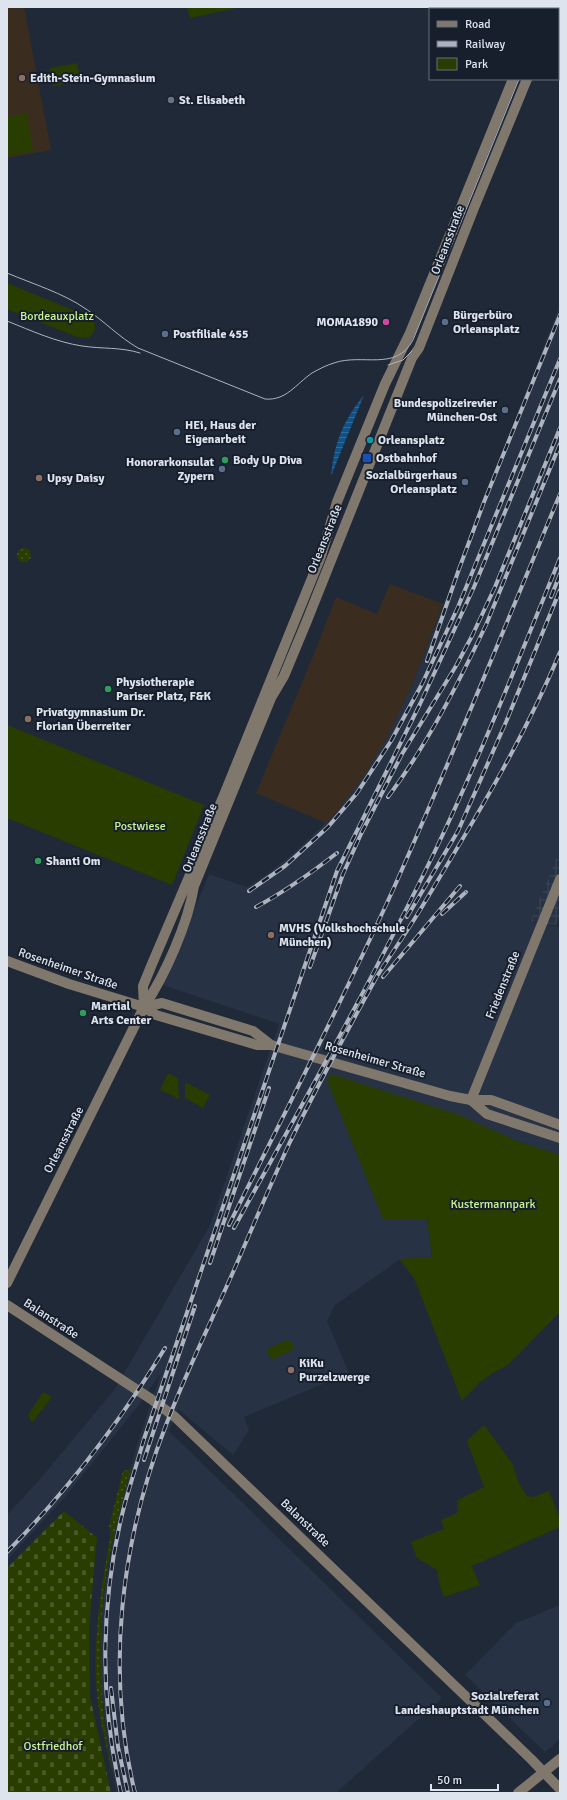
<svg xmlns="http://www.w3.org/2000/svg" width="567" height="1800" viewBox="0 0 567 1800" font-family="Signika,sans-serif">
<defs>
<pattern id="industrial-grid" width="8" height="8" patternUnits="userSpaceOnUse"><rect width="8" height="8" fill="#273245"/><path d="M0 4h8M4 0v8" fill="none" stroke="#3c4657"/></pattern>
<pattern id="grass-dots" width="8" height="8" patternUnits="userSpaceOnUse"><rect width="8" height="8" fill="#293d01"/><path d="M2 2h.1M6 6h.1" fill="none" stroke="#485926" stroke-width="1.8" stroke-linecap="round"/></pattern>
<pattern id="cemetery-stones" width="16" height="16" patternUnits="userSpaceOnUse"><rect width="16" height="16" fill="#293d01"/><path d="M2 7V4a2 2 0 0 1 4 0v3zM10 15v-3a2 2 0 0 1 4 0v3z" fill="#485926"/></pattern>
<pattern id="water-rules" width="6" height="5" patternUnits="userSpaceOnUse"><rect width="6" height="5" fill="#0f5288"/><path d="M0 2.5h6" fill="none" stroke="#326b99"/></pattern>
</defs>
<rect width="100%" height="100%" fill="#202937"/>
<g fill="#273245">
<path d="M 560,305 L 560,849 L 530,922 L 560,927 L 560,1155 L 517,1141 L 427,1218 L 432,1257 L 399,1260 L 335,1305 L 327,1321 L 349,1373 L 244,1417 L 249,1430 L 233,1455 L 178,1409 L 169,1431 L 442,1698 L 336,1793 L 117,1793 L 110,1760 L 101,1685 L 101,1633 L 104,1594 L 114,1535 L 122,1501 L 137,1445 L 161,1373 L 138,1406 L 65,1497 L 7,1560 L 7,1515 L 41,1478 L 115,1389 L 210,1225 L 279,1024 L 163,985 L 209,874 L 247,887 L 266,875 L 294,853 L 335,814 L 365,774 L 412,685 Z"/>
<path d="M 560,1605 L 560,1739 L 545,1752 L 465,1675 L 516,1623 Z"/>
</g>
<path fill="url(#industrial-grid)" d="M 560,849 L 560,915 L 556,925 L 530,922 Z"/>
<g fill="#3a2d1f">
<path d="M 7,7 L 24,7 L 51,150 L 7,158 Z"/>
<path d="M 390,584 L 443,604 L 412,685 L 388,736 L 365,774 L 335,814 L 326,823 L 256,793 L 316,649 L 336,597 L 377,614 Z"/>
</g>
<g fill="url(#grass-dots)">
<circle cx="24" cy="555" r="7"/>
<path d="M 131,1469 C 125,1491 119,1512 114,1534 C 95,1617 97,1702 115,1785 C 109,1758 102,1731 98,1704 C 91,1646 101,1589 111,1532 L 109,1526 L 123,1471 Z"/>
</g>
<path fill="url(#cemetery-stones)" d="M 64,1511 L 97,1538 L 89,1626 L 90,1696 L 111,1793 L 7,1793 L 7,1568 Z"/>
<g fill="#293d01">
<path d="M 187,7 L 241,7 L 190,18 Z"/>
<path d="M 77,63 L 81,81 L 53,86 L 50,68 Z"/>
<path d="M 27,113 L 33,151 L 7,156 L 7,117 Z"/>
<path d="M 7,283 L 90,317 C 97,324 97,333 88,338 L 77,337 L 7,309 Z"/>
<path d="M 7,725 L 204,805 L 172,885 L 7,818 Z"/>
<path d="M 168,1073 L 178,1078 L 179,1099 L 160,1090 Z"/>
<path d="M 331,1074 L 457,1114 L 517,1141 L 560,1155 L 560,1312 L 508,1365 L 494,1372 L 479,1383 L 462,1401 L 414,1278 L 399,1259 L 432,1257 L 427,1219 L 383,1219 L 327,1080 Z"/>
<path d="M 185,1082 L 210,1095 L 203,1108 L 185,1098 Z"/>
<path d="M 287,1340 L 291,1341 L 294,1346 L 291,1351 L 273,1359 L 269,1357 L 267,1352 L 269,1348 Z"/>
<path d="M 43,1392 L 52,1397 L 32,1423 L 28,1415 Z"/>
<path d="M 484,1425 L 512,1463 L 519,1483 L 527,1496 L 533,1497 L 549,1491 L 559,1516 L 560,1515 L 560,1527 L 472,1566 L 480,1585 L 444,1597 L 440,1587 L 437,1570 L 417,1558 L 411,1542 L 444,1529 L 441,1520 L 457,1513 L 458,1500 L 484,1487 L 467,1441 Z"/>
</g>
<path fill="url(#water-rules)" d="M 364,395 L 331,476 C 334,443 343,421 364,395 Z"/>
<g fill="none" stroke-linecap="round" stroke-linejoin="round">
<g stroke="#81786d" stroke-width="10">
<path d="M 541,9 L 542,7"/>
<path d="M 556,9 L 557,7"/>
<path d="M 7,961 L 69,984 L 144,1007 L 156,1015 L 257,1045 L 271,1045 L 450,1096 L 471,1100 L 491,1100 L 560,1125"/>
<path d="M 144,1007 L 143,986 L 152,964 L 224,795 L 321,556 L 337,502 L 385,384 L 410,333 L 513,79"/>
<path d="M 144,1007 L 162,1003 L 253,1031 L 271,1045"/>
<path d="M 471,1100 L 560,879"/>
<path d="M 471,1100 L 487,1114 L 560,1138"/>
<path d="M 7,1283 L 144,1007 C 165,975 188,924 194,886 L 271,698 L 284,676 L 306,623 L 412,358 L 419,348 L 474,208 L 527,79"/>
<path d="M 7,1305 L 151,1399 L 175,1417 L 531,1759 L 560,1789"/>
<path d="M 518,1793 L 560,1759"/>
</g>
<g stroke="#adb4bf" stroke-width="1">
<path d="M 547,9 L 548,7"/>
<path d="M 7,273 C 33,284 63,293 86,309 C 104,321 119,337 138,348 L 265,399 C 286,401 296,384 312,373 C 319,369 327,365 334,363 C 362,353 396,372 413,340 L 519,79"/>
<path d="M 7,321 C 32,331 56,342 82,346 C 102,349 121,347 140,353"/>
<path d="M 388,365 L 403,360 L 412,351"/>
</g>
<g stroke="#adb4bf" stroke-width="4">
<g id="rail">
<path d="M 551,597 L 560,574"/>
<path d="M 427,661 L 459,569 L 484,502 L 560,315"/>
<path d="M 388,797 C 427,745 458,684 486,625 L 560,444"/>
<path d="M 249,891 L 285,866 L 328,827 L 357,793 L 391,741 L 422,684 L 458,607 L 560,359"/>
<path d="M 256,907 C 286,891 311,873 337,853"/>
<path d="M 442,914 L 466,892"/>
<path d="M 407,917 L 458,831 L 506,722 L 560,590"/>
<path d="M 310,967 L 343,874 L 361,834 L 402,754 L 456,666 L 472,636 L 495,587 L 560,428"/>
<path d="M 383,977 L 460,886"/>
<path d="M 229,1225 C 284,1114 341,1004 392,892 C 451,760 505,627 560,494"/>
<path d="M 234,1228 C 303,1103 373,979 435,851 C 481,755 520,656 560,558"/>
<path d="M 210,1263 L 269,1088"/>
<path d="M 144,1460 L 195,1306"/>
<path d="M 7,1552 C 68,1490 120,1422 165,1348"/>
<path d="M 111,1688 L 118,1747 L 128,1793"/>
<path d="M 121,1793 C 99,1698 100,1598 125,1503 C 131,1482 138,1460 144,1439 L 337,871 L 420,704 L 474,587 L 560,379"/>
<path d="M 135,1793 C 105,1671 121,1541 166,1425 C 186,1372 211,1322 234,1270 C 252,1228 270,1186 289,1144 C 316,1088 346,1033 376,978 C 389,957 404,936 417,915 C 468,830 522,744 560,652"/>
</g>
</g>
<use href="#rail" stroke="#171f2d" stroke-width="2.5" stroke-dasharray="8" stroke-linecap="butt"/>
</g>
<g fill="#8d6e63" stroke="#171f2d" stroke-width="1.5">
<circle cx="22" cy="78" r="4"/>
<circle cx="39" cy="478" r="4"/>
<circle cx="28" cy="719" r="4"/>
<circle cx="271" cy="935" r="4"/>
<circle cx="291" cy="1370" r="4"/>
</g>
<circle fill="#6b7280" stroke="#171f2d" stroke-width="1.5" cx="171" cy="100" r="4"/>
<circle fill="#d1479c" stroke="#171f2d" stroke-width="1.5" cx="386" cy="322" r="4"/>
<g fill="#5c6f8a" stroke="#171f2d" stroke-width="1.5">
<circle cx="445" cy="322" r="4"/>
<circle cx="165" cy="334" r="4"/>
<circle cx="505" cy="410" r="4"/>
<circle cx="177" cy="432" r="4"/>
<circle cx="222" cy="469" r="4"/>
<circle cx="465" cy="482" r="4"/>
<circle cx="547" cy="1703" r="4"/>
</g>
<circle fill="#0f9aa8" stroke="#171f2d" stroke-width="1.5" cx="370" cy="440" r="4"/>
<rect fill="#1a4fb4" stroke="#171f2d" stroke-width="1.5" x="362" y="453" width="10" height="10" rx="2"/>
<g fill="#2e9e5b" stroke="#171f2d" stroke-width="1.5">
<circle cx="225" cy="460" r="4"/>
<circle cx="108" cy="689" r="4"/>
<circle cx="38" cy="861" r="4"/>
<circle cx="83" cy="1013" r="4"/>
</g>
<g text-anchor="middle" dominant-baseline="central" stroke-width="4" stroke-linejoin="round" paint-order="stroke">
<g font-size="12" font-weight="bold" fill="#dee4ee" stroke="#171f2d" text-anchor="start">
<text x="30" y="78">Edith-Stein-Gymnasium</text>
<text x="179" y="100">St. Elisabeth</text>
<text x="453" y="315">Bürgerbüro<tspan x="453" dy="14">Orleansplatz</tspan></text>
<text x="378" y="322" text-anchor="end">MOMA1890</text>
<text x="173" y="334">Postfiliale 455</text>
<text x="497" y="403" text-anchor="end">Bundespolizeirevier<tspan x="497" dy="14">München-Ost</tspan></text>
<text x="185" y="425">HEi, Haus der<tspan x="185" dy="14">Eigenarbeit</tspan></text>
<text x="378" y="440">Orleansplatz</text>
<text x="376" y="458">Ostbahnhof</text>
<text x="233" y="460">Body Up Diva</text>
<text x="214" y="462" text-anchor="end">Honorarkonsulat<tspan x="214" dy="14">Zypern</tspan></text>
<text x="457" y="475" text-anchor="end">Sozialbürgerhaus<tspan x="457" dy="14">Orleansplatz</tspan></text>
<text x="47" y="478">Upsy Daisy</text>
<text x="116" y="682">Physiotherapie<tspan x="116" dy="14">Pariser Platz, F&amp;K</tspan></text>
<text x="36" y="712">Privatgymnasium Dr.<tspan x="36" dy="14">Florian Überreiter</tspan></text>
<text x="46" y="861">Shanti Om</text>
<text x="279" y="928">MVHS (Volkshochschule<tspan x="279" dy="14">München)</tspan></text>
<text x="91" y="1006">Martial<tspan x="91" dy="14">Arts Center</tspan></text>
<text x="299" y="1363">KiKu<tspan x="299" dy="14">Purzelzwerge</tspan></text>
<text x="539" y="1696" text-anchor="end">Sozialreferat<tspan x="539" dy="14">Landeshauptstadt München</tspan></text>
</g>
<g font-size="12" fill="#dee4ee" stroke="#171f2d">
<text transform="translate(448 240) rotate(-69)">Orleansstraße</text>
<text transform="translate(325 539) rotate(-68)">Orleansstraße</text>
<text transform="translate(200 838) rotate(-68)">Orleansstraße</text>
<text transform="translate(68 969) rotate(19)">Rosenheimer Straße</text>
<text transform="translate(503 985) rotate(-68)">Friedenstraße</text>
<text transform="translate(375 1060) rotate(16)">Rosenheimer Straße</text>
<text transform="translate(64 1140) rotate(-63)">Orleansstraße</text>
<text transform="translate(51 1319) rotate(33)">Balanstraße</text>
<text transform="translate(305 1523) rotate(44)">Balanstraße</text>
</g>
<g font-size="12" fill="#caf58c" stroke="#171f2d">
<text x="57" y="316">Bordeauxplatz</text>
<text x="140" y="826">Postwiese</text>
<text x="493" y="1204">Kustermannpark</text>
<text x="53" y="1746">Ostfriedhof</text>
</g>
</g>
<rect width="567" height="1800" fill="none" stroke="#dee4ee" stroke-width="16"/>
<rect x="429" y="8" width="130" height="72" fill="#171f2d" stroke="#676e7a"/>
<rect x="437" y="21" width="20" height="6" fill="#81786d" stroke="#676e7a"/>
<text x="465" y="28" font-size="12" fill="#dee4ee">Road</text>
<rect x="437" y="41" width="20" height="6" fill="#adb4bf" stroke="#676e7a"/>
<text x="465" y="48" font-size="12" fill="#dee4ee">Railway</text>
<rect x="437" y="58" width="20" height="12" fill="#293d01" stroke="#676e7a"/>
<text x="465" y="68" font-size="12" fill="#dee4ee">Park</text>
<path d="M431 1784v6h67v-6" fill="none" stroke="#dee4ee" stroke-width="2"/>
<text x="437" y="1784" font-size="12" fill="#dee4ee" stroke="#171f2d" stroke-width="3" paint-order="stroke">50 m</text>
</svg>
